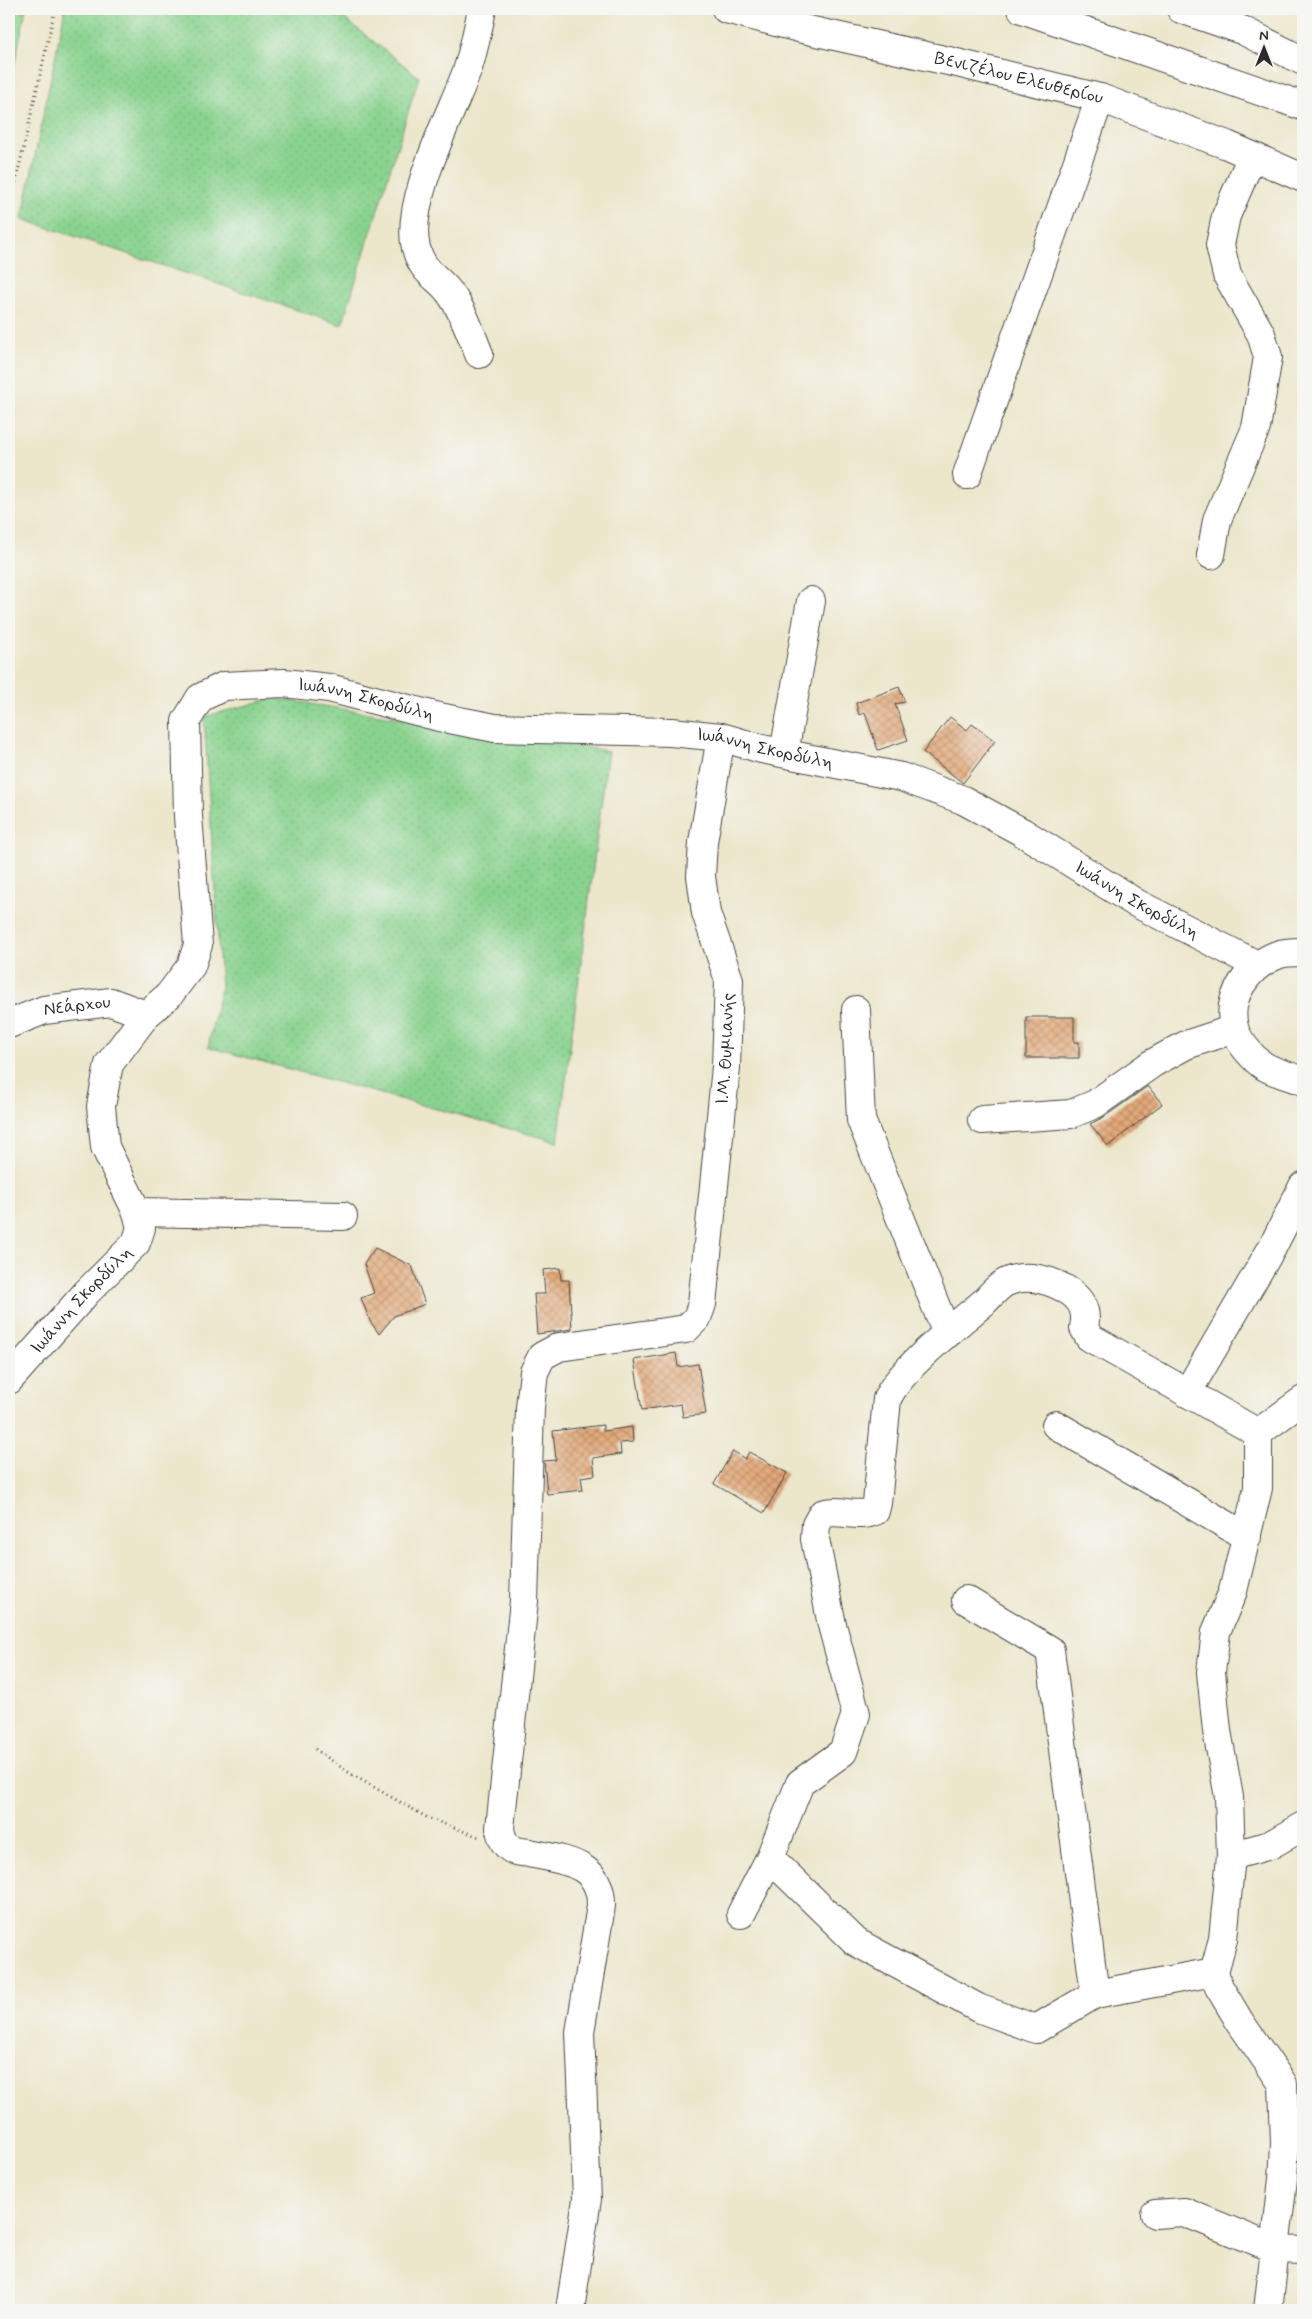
<svg xmlns="http://www.w3.org/2000/svg" width="1312" height="2319" viewBox="0 0 1312 2319" font-family="Mynerve,sans-serif">
<defs>
<pattern id="green-dots" width="8" height="8" patternUnits="userSpaceOnUse" patternTransform="scale(1.25)"><rect width="8" height="8" fill="#8ad38f"/><path d="M2 2h.1M6 6h.1" fill="none" stroke="#77b57c" stroke-width="1.8" stroke-linecap="round"/></pattern>
<pattern id="building-cross-hatch" width="8" height="8" patternUnits="userSpaceOnUse" patternTransform="scale(1.25)"><rect width="8" height="8" fill="#e3a97a"/><path d="M0 0l8 8M0 8l8-8" fill="none" stroke="#b88a64"/></pattern>
</defs>
<rect width="100%" height="100%" fill="#f6f6f2"/>
<filter id="ink" filterUnits="userSpaceOnUse"><feTurbulence type="fractalNoise" baseFrequency=".02" numOctaves="2"/><feDisplacementMap in="SourceGraphic" scale="10" xChannelSelector="R" yChannelSelector="G"/><feConvolveMatrix kernelMatrix="1 2 1 2 8 2 1 2 1" color-interpolation-filters="sRGB"/></filter>
<filter id="wash" filterUnits="userSpaceOnUse"><feTurbulence type="fractalNoise" baseFrequency=".0096" numOctaves="4" result="noise"/><feDisplacementMap in="SourceGraphic" scale="20" xChannelSelector="R" yChannelSelector="G"/><feGaussianBlur stdDeviation="1.12" result="paint"/><feColorMatrix in="noise" values="0 0 0 0 0 0 0 0 0 0 0 0 0 0 0 0 0 1.4 0 .05"/><feComposite in="paint" operator="in"/></filter>
<g filter="url(#wash)">
<rect width="100%" height="100%" fill="#ece6cb"/>
<g fill="url(#green-dots)" stroke="#5a7f5d">
<path d="M 9,9 L 26,9 L 9,91 Z"/>
<path d="M 65,9 L 332,9 L 419,77 L 342,325 L 22,219 Z"/>
<path d="M 273,698 L 608,751 L 558,1142 L 208,1047 L 221,987 L 204,717 Z"/>
</g>
<g id="blocks">
<g fill="url(#building-cross-hatch)">
<path d="M 899,687 L 905,702 L 895,704 L 908,740 L 878,750 L 865,713 L 859,715 L 856,703 Z"/>
<path d="M 950,717 L 967,730 L 972,724 L 995,741 L 963,783 L 923,752 Z"/>
<path d="M 1026,1017 L 1074,1017 L 1074,1042 L 1079,1042 L 1079,1058 L 1026,1058 Z"/>
<path d="M 1148,1086 L 1162,1104 L 1108,1146 L 1090,1124 L 1104,1117 Z"/>
<path d="M 375,1248 L 412,1266 L 425,1304 L 394,1316 L 379,1334 L 370,1321 L 361,1298 L 374,1293 L 364,1264 Z"/>
<path d="M 560,1268 L 561,1280 L 569,1280 L 572,1329 L 537,1334 L 534,1294 L 545,1294 L 543,1270 Z"/>
<path d="M 676,1353 L 678,1367 L 698,1364 L 706,1414 L 683,1417 L 681,1404 L 642,1410 L 634,1360 Z"/>
<path d="M 603,1425 L 603,1431 L 632,1427 L 633,1442 L 620,1443 L 621,1454 L 593,1458 L 595,1475 L 581,1477 L 583,1490 L 547,1494 L 544,1461 L 556,1460 L 553,1431 Z"/>
<path d="M 733,1451 L 745,1459 L 749,1452 L 787,1473 L 764,1513 L 714,1484 Z"/>
</g>
</g>
</g>
<g filter="url(#ink)">
<use href="#blocks" fill-opacity="0" stroke="#484743" stroke-width="1"/>
<g fill="none" stroke-linecap="round" stroke-linejoin="round">
<g stroke="#484743" stroke-width="30">
<g id="minor">
<path id="s1" d="M 726,9 L 799,28 L 953,62 L 1100,98 L 1227,145 L 1303,178"/>
<path d="M 1181,9 L 1242,30 L 1303,61"/>
<path d="M 479,354 C 471,334 464,313 452,296 C 440,277 423,275 416,248 C 404,202 452,113 468,68 C 474,49 478,29 482,9"/>
<path d="M 967,475 L 1100,98"/>
<path d="M 1211,555 L 1217,520 L 1256,428 L 1268,357 L 1261,334 L 1227,275 L 1220,245 L 1226,216 L 1252,156"/>
<path d="M 784,753 L 811,601"/>
<path d="M 856,1010 L 861,1120 L 947,1334"/>
<path id="s2" d="M 9,1024 L 44,1010 L 111,1002 L 146,1015"/>
<path d="M 982,1120 L 1071,1114 L 1095,1104 L 1153,1063 L 1186,1045 L 1234,1029"/>
<path d="M 137,1212 L 343,1216"/>
<path id="s3" d="M 9,1380 L 87,1292 L 136,1243 L 141,1228 L 137,1212 L 105,1147 L 101,1106 L 109,1064 L 146,1015 L 169,995 L 191,966 L 198,945 L 188,816 L 186,721 L 200,698 L 224,686 L 284,683 L 329,688 L 439,717 L 495,728 L 671,732 L 721,737 L 762,749 L 901,777 L 963,800 L 1022,832 L 1136,903 L 1257,965"/>
<path d="M 1187,1393 L 1272,1248 L 1303,1186"/>
<path d="M 1056,1425 L 1247,1537"/>
<path d="M 966,1600 L 1050,1650 L 1095,1994"/>
<path d="M 1231,1856 L 1270,1845 L 1303,1826"/>
<path d="M 770,1858 L 800,1783 L 843,1752 L 856,1714 L 832,1625 L 815,1539 L 816,1525 L 822,1514 C 839,1508 858,1519 875,1511 L 877,1503 L 887,1399 C 900,1369 957,1325 983,1303 C 990,1296 1000,1284 1009,1281 C 1029,1273 1054,1281 1070,1292 C 1084,1302 1087,1313 1084,1328 L 1089,1337 L 1258,1433"/>
<path d="M 741,1914 L 770,1858 L 856,1942 L 978,2008 L 1036,2029 L 1095,1994 L 1214,1972"/>
<path d="M 1155,2214 L 1184,2212 L 1275,2249 L 1303,2250"/>
<path id="s4" d="M 570,2310 L 587,2199 L 580,2032 L 601,1906 C 602,1862 562,1860 529,1853 C 523,1852 514,1852 510,1848 C 503,1843 501,1836 500,1828 L 524,1601 L 530,1408 L 534,1372 L 542,1356 L 559,1347 L 686,1329 L 697,1318 L 702,1304 L 726,1067 L 729,980 L 706,913 L 701,876 L 703,842 L 721,737"/>
<path d="M 1268,2310 L 1283,2179 L 1285,2144 L 1283,2084 L 1240,2022 L 1219,1987 L 1214,1972 L 1223,1939 L 1231,1856 L 1229,1797 L 1217,1731 L 1211,1672 L 1216,1632 L 1233,1591 L 1258,1488 L 1258,1433 L 1303,1400"/>
</g>
</g>
<g stroke="#484743" stroke-width="30">
<path id="major" d="M 1303,952 C 1295,952 1284,952 1277,955 C 1249,966 1226,996 1234,1027 C 1237,1040 1251,1056 1261,1064 C 1271,1072 1291,1076 1303,1081"/>
</g>
<g stroke="#484743" stroke-width="30">
<path id="highway" d="M 1022,9 L 1303,106"/>
</g>
<g stroke="#484743" stroke-width="3" stroke-dasharray="1 4" stroke-linecap="butt">
<path d="M 9,212 L 55,9"/>
<path d="M 315,1749 L 351,1774 L 428,1818 L 479,1837"/>
</g>
<use href="#minor" stroke="#fff" stroke-width="28"/>
<use href="#major" stroke="#fff" stroke-width="28"/>
<use href="#highway" stroke="#fff" stroke-width="28"/>
</g>
</g>
<g text-anchor="middle" dominant-baseline="central" stroke-width="4" stroke-linejoin="round" paint-order="stroke">
<g font-size="18" fill="#2b2b2b" stroke="#f6f6f2">
<text stroke="none"><textPath href="#s1" startOffset="301">Βενιζέλου Ελευθερίου</textPath></text>
<text stroke="none"><textPath href="#s3" startOffset="948">Ιωάννη Σκορδύλη</textPath></text>
<text stroke="none"><textPath href="#s3" startOffset="1352">Ιωάννη Σκορδύλη</textPath></text>
<text stroke="none"><textPath href="#s3" startOffset="1758">Ιωάννη Σκορδύλη</textPath></text>
<text stroke="none"><textPath href="#s2" startOffset="71">Νεάρχου</textPath></text>
<text stroke="none"><textPath href="#s4" startOffset="1460">Ι.Μ. Θυμιανής</textPath></text>
<text stroke="none"><textPath href="#s3" startOffset="108">Ιωάννη Σκορδύλη</textPath></text>
</g>
</g>
<rect width="1312" height="2319" fill="none" stroke="#f6f6f2" stroke-width="30"/>
<g transform="translate(1264 48)" stroke="#f6f6f2" stroke-width="4" paint-order="stroke">
<path d="M0-4L9 19L0 12L-9 19Z" fill="#2b2b2b"/>
<text y="-8" font-size="14" font-weight="bold" text-anchor="middle" fill="#2b2b2b">N</text>
</g>
</svg>
